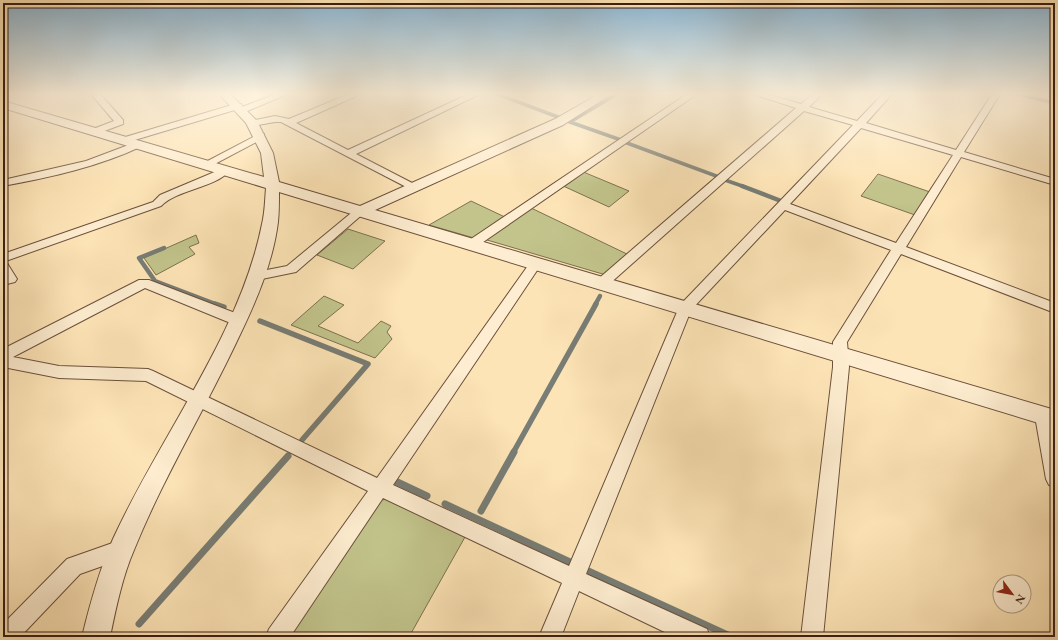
<svg xmlns="http://www.w3.org/2000/svg" width="1058" height="640" viewBox="0 0 1058 640" font-family="'EB Garamond',serif">
<rect width="100%" height="100%" fill="#fde4b6"/>
<filter id="stains"><feTurbulence type="fractalNoise" baseFrequency=".005" numOctaves="4"/><feColorMatrix values="0 0 0 0 .2 0 0 0 0 .09 0 0 0 0 .02 0 0 0 .5 -.17"/></filter>
<radialGradient id="worn" r=".72"><stop offset=".6" stop-color="#630" stop-opacity="0"/><stop offset="1" stop-color="#630" stop-opacity=".3"/></radialGradient>
<g fill="#c2c48c" stroke="#7e7150">
<path d="M 581,171 L 629,191 L 609,207 L 561,185 Z"/>
<path d="M 878,174 L 930,192 L 915,215 L 861,196 Z"/>
<path d="M 471,201 L 507,218 L 474,238 L 429,225 Z"/>
<path d="M 529,207 L 629,255 L 606,275 L 487,240 L 485,237 Z"/>
<path d="M 348,229 L 385,241 L 353,269 L 317,255 Z"/>
<path d="M 196,235 L 199,243 L 189,247 L 195,254 L 156,275 L 144,258 Z"/>
<path d="M 324,296 L 344,305 L 318,326 L 358,343 L 381,321 L 391,326 L 387,332 L 392,339 L 375,358 L 291,325 Z"/>
<path d="M 387,499 L 465,537 L 409,637 L 283,637 L 376,501 Z"/>
</g>
<g fill="none" stroke-linecap="round" stroke-linejoin="round">
<g stroke="#787d75" stroke-width="3.5">
<path d="M 497,94 L 558,117"/>
<path d="M 1018,94 L 1055,103"/>
<path d="M 570,122 L 617,94"/>
<path d="M 570,122 L 621,140"/>
<path d="M 627,143 L 719,177"/>
<path d="M 725,180 L 745,187"/>
</g>
<g stroke="#787d75" stroke-width="4.5">
<path d="M 742,186 L 781,201"/>
<path d="M 164,248 L 139,258 L 155,281 L 218,305"/>
<path d="M 595,305 L 600,296"/>
</g>
<g stroke="#787d75" stroke-width="5.5">
<path d="M 215,304 L 224,307"/>
<path d="M 260,321 L 368,364 L 302,440"/>
<path d="M 513,453 L 596,304"/>
</g>
<g stroke="#787d75" stroke-width="7">
<path d="M 391,479 L 427,496"/>
<path d="M 445,504 L 570,562"/>
<path d="M 481,511 L 514,452"/>
<path d="M 586,570 L 732,637"/>
<path d="M 139,624 L 288,456"/>
</g>
<g stroke="#6b503c" stroke-width="2">
<g id="minor">
<path d="M 91,94 L 100,94 L 123,120 L 123,124 L 99,133 L 93,133 L 93,129 L 114,121 Z"/>
<path d="M 276,94 L 288,94 L 245,112 L 239,112 L 238,109 L 128,142 L 125,143 L 120,140 L 122,138 L 235,104 L 241,104 L 242,107 Z"/>
<path d="M 349,94 L 361,94 L 296,123 L 348,150 L 469,94 L 480,94 L 356,154 L 416,185 L 417,187 L 416,189 L 412,190 L 281,122 L 275,122 L 253,126 L 248,123 L 250,121 L 275,116 L 289,119 Z"/>
<path d="M 687,94 L 697,94 L 476,247 L 468,247 L 466,244 L 468,241 Z"/>
<path d="M 753,94 L 766,94 L 801,104 L 813,94 L 822,94 L 809,107 L 857,121 L 883,94 L 892,94 L 866,123 L 956,150 L 992,94 L 1000,94 L 964,152 L 1055,179 L 1055,185 L 961,157 L 906,247 L 1055,303 L 1055,313 L 901,254 L 847,342 L 849,367 L 823,637 L 801,637 L 833,367 L 833,342 L 891,250 L 785,210 L 691,310 L 586,574 L 707,629 L 710,637 L 675,637 L 579,591 L 561,637 L 539,637 L 562,583 L 383,498 L 290,637 L 266,637 L 269,629 L 368,491 L 146,381 L 59,378 L 3,367 L 3,349 L 139,280 L 149,280 L 243,316 L 245,320 L 243,324 L 238,325 L 233,324 L 145,288 L 13,357 L 59,366 L 148,369 L 153,371 L 377,478 L 532,260 L 540,260 L 542,263 L 540,266 L 393,485 L 569,566 L 680,305 L 853,125 L 804,111 L 607,286 L 597,286 L 595,283 L 597,280 L 796,108 ZM 861,128 L 953,155 L 896,243 L 790,204 Z"/>
<path d="M 261,133 L 264,134 L 264,138 L 209,167 L 201,167 L 200,165 Z"/>
<path d="M 139,141 L 142,142 L 144,144 L 142,146 C 98,167 51,177 3,186 L 3,180 L 86,161 Z"/>
<path d="M 224,168 L 229,171 C 215,188 178,189 161,206 L 3,262 L 7,263 L 17,279 L 15,282 L 3,285 L 3,254 L 153,202 L 160,195 Z"/>
<path d="M 360,208 L 366,211 L 364,213 L 296,272 L 257,280 L 252,279 L 251,276 L 252,273 L 287,266 L 356,209 Z"/>
<path d="M 1043,409 L 1049,411 C 1058,433 1055,463 1055,487 L 1049,485 L 1046,479 L 1035,416 L 1037,411 Z"/>
<path d="M 121,540 L 128,543 L 131,550 L 128,557 L 80,574 L 20,637 L 3,637 L 3,624 L 67,559 Z"/>
</g>
</g>
<g stroke="#6b503c" stroke-width="2">
<path id="tertiary" d="M 219,94 L 230,94 L 257,121 L 273,153 L 279,182 L 360,206 L 555,119 L 599,94 L 612,94 L 563,125 L 375,210 L 1055,410 L 1055,428 L 279,192 C 279,202 279,212 278,222 C 273,263 255,304 237,341 C 204,411 163,478 134,550 C 122,578 116,608 110,637 L 82,637 C 90,604 99,571 113,539 C 160,436 240,335 262,224 C 265,212 265,199 266,188 L 3,108 L 3,101 L 264,177 L 261,153 L 246,123 Z"/>
</g>
<use href="#minor" fill="#feedd0" fill-rule="evenodd"/>
<use href="#tertiary" fill="#feedd0" fill-rule="evenodd"/>
</g>
<linearGradient id="sky" x2="0" y2="1"><stop stop-color="#8cb7d4"/><stop offset="0.51" stop-color="#fef3de"/><stop offset="1" stop-color="#fef3de" stop-opacity="0"/></linearGradient>
<rect width="1058" height="184" fill="url(#sky)"/>
<rect width="1058" height="640" fill="none" stroke="#fde4b6" stroke-width="16"/>
<rect x="4" y="4" width="1050" height="632" fill="none" stroke="#3a1e13" stroke-width="2"/>
<rect x="8" y="8" width="1042" height="624" fill="none" stroke="#3a1e13"/>
<g transform="translate(1012 594) rotate(122)"><circle r="19" fill="#feedd0" stroke="#b09a84"/>
<path d="M0-3L7 15L0 10L-7 15Z" fill="#8f2418"/>
<text y="-6" font-size="11" font-weight="bold" text-anchor="middle" fill="#3a1e13">N</text>
</g>
<rect width="100%" height="100%" filter="url(#stains)"/>
<rect width="100%" height="100%" fill="url(#worn)"/>
</svg>
